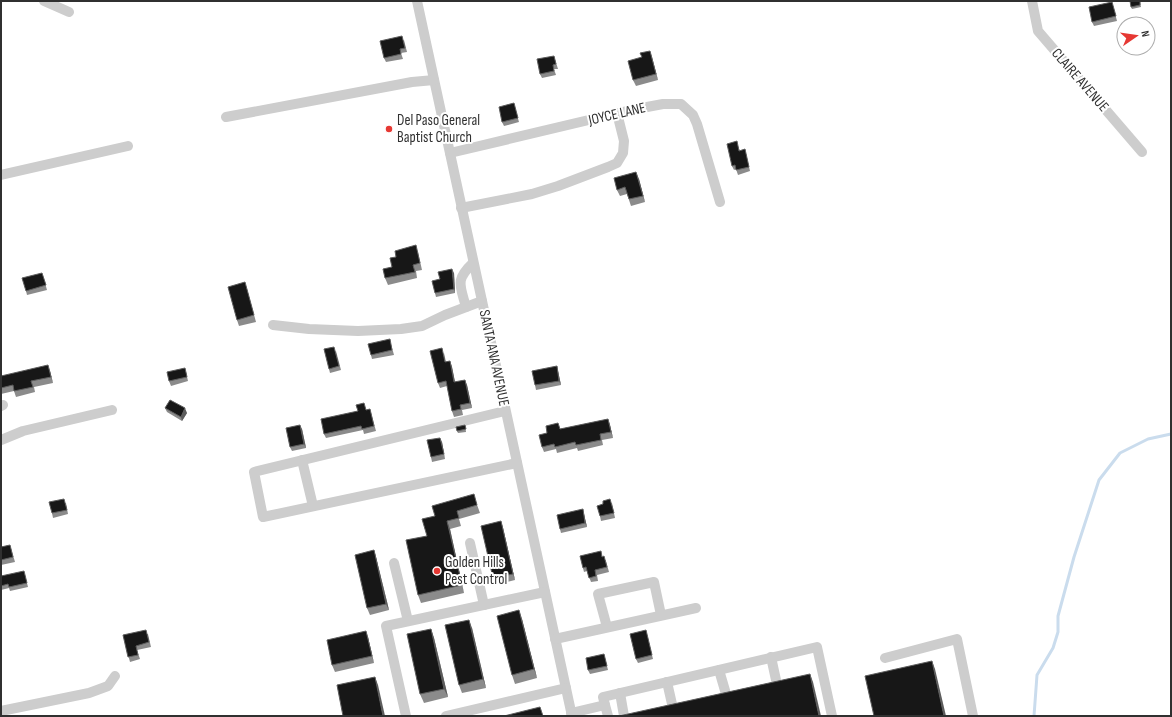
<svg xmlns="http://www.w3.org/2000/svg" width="1172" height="717" viewBox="0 0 1172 717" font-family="'Sofia Sans Condensed',sans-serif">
<rect width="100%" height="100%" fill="#fff"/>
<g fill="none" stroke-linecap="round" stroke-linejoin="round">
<path stroke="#cadced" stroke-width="3" d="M 1034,716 L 1037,675 L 1053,648 L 1058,632 L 1058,616 L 1074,557 L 1099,480 L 1120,453 L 1148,439 L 1171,434"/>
<g stroke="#cdcdcd" stroke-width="10">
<path d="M 44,1 L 69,12"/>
<path d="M 417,1 L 572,716"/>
<path d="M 1032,1 L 1038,31 L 1142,152"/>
<path d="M 226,117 L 412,82 L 434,80"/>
<path d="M 450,153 L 631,110 L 663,104 L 681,104 L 693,115 L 697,124 L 720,202"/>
<path d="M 1,175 L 128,146"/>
<path d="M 461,208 L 532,194 L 558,186 L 608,167 L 617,163 L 623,153 L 624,141 L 617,113"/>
<path d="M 466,307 C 460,285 455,280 473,263"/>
<path d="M 273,325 L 309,329 L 358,331 L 401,329 L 422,326 L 445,315 L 482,301"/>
<path d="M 1,406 L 3,405"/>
<path d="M 505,411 L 254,472 L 263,517 L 517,463"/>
<path d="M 1,440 L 23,431 L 112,410"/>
<path d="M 302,460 L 313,506"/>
<path d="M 470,543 L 484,605"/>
<path d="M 394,563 L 408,621"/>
<path d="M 607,627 L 598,594 L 654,582 L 661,615"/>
<path d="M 555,639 L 696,608"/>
<path d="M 771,657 L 776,680"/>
<path d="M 885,658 L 957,639 L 973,716"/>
<path d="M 719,670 L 726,694"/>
<path d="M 667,682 L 672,704"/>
<path d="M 620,693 L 624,716"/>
<path d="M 605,705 L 603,697 L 817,647 L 832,716"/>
<path d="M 1,711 L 89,693 L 108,686 L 115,676"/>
<path d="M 571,713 L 605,705 L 608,716"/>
<path d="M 406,716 L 386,626 L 545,592"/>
<path d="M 446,716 L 566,688"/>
</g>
</g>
<g fill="#8b8b8b">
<path d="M 1140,1 L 1141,7 L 1132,9 L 1131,7 Z"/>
<path d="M 1112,2 L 1117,21 L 1094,26 L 1092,22 Z"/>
<path d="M 404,40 L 407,52 L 401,53 L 403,59 L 386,62 L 384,58 Z"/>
<path d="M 650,51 L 658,80 L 636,86 L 633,80 L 642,57 Z"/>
<path d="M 554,56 L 558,69 L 554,69 L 556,75 L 542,78 L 540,74 Z"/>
<path d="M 515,108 L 519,122 L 504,126 L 502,122 Z"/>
<path d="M 738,146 L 740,151 L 745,149 L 750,171 L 738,175 L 736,169 L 734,170 L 732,166 Z"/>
<path d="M 639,179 L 645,202 L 631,206 L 627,194 L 620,196 L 617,190 Z"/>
<path d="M 418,252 L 422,270 L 416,271 L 417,278 L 388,285 L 385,278 L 392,267 Z"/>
<path d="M 42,273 L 47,290 L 27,295 L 26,291 Z"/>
<path d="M 454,273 L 455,293 L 436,297 L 435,293 L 440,279 Z"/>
<path d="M 247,289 L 256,322 L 239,326 L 237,320 Z"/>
<path d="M 391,344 L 394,355 L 372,359 L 371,355 Z"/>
<path d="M 336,351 L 341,370 L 330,373 L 329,369 Z"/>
<path d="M 444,353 L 446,362 L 450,361 L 452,367 L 455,382 L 467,385 L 472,408 L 462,410 L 463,415 L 454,417 L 452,411 L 447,386 L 440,388 L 438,383 Z"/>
<path d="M 557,366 L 558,371 L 561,385 L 536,390 L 535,385 Z"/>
<path d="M 50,371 L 53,383 L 34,387 L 35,392 L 16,397 L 14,391 L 1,394 L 1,376 Z"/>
<path d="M 186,372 L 188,381 L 171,386 L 169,381 Z"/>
<path d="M 165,408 L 187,413 L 182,421 L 167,412 Z"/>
<path d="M 370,409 L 376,431 L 364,434 L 363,430 L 326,438 L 324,434 L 367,410 Z"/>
<path d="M 608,419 L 610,425 L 613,438 L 602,440 L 603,445 L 578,451 L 577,448 L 557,453 L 556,449 L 544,452 L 542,447 L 560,429 Z"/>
<path d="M 465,425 L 466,432 L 458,433 L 457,431 Z"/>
<path d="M 302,429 L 306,448 L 292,451 L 290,447 Z"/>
<path d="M 442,442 L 445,459 L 432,462 L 431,457 Z"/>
<path d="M 476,502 L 480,513 L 459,519 L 461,526 L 450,529 L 464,593 L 421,603 L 418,595 L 427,536 L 435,516 Z"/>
<path d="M 66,503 L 68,514 L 53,518 L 52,513 Z"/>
<path d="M 612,503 L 615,518 L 601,521 L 600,516 Z"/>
<path d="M 584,514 L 587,527 L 561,533 L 560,529 Z"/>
<path d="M 501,521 L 503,528 L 515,580 L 495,585 L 493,578 Z"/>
<path d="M 10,545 L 15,562 L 1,565 L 1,547 Z"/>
<path d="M 374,550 L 376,557 L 389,610 L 370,615 L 367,608 Z"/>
<path d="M 603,557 L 606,561 L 609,572 L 597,575 L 598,581 L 591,582 L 587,571 L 584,572 L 583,568 Z"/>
<path d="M 1,571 L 2,576 L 25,575 L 28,587 L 10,591 L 9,588 L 1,590 Z"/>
<path d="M 522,619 L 537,678 L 515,684 L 512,675 Z"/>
<path d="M 472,628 L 486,688 L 462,693 L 459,685 Z"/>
<path d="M 431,629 L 434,638 L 448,697 L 424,703 L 420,694 Z"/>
<path d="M 646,630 L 653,659 L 638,663 L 636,659 Z"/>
<path d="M 148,634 L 151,647 L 137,650 L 140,659 L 130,662 L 123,635 Z"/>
<path d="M 368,637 L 374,663 L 335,672 L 332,665 Z"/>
<path d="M 604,654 L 608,670 L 590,674 L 588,670 Z"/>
</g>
<g fill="#5d5d5d">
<path d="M 650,51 L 652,57 L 658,80 L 656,74 Z"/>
<path d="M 636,172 L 639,179 L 645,202 L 643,196 Z"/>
<path d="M 452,269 L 454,273 L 455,293 L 454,289 Z"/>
<path d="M 450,361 L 452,367 L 456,387 L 454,382 Z"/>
<path d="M 48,365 L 50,371 L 53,383 L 51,377 Z"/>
<path d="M 557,366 L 558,371 L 561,385 L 559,381 Z"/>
<path d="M 465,380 L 467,385 L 472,408 L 470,403 Z"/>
<path d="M 185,408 L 187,413 L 182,421 L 181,417 Z"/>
<path d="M 608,419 L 610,425 L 613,438 L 611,432 Z"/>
<path d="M 300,425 L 302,429 L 306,448 L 304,444 Z"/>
<path d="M 440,438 L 442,442 L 445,459 L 444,454 Z"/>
<path d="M 583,509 L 584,514 L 587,527 L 585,523 Z"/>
<path d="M 447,521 L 450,529 L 464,593 L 462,585 Z"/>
<path d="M 501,521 L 503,528 L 515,580 L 513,574 Z"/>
<path d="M 374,550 L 376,557 L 389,610 L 386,604 Z"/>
<path d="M 519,610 L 522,619 L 537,678 L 534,669 Z"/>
<path d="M 469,620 L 472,628 L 486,688 L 483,679 Z"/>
<path d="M 431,629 L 434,638 L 448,697 L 444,689 Z"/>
<path d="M 366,631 L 368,637 L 374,663 L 372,656 Z"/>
<path d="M 932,661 L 935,669 L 946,716 L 944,716 Z"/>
<path d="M 810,674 L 813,682 L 821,716 L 819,716 Z"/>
<path d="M 375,677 L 378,685 L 385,716 L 383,716 Z"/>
</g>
<g fill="#171717" stroke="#5d5d5d">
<path d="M 1130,1 L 1140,1 L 1140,5 L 1131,7 Z"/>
<path d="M 1112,2 L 1116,16 L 1092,22 L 1089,7 Z"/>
<path d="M 402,36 L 405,48 L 400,49 L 401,54 L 384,58 L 380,41 Z"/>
<path d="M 650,51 L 656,74 L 633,80 L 628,61 L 642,57 L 640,53 Z"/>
<path d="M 554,56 L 556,64 L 553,65 L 554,71 L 540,74 L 537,59 Z"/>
<path d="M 514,103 L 518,118 L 502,122 L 499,107 Z"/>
<path d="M 737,141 L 739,151 L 745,149 L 749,167 L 736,170 L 735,165 L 732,166 L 727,144 Z"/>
<path d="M 636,172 L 643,196 L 629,199 L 625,187 L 617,190 L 614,178 Z"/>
<path d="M 416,245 L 420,263 L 413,265 L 415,272 L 385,278 L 383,269 L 392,267 L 390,258 L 396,257 L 395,251 Z"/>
<path d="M 452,269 L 454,289 L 435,293 L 432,281 L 440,279 L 438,272 Z"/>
<path d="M 42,273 L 46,285 L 26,291 L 22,278 Z"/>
<path d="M 245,282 L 254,315 L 237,320 L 228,287 Z"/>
<path d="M 390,339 L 392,350 L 371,355 L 368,344 Z"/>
<path d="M 334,347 L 339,366 L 329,369 L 324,349 Z"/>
<path d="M 442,348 L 445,362 L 450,361 L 454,382 L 465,380 L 470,403 L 460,405 L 461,409 L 452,411 L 446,381 L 438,383 L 430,351 Z"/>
<path d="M 48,365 L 51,377 L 31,381 L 33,387 L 14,391 L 13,385 L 1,388 L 1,376 Z"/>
<path d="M 557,366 L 559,381 L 535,385 L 532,371 Z"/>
<path d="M 185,368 L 187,377 L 169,381 L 167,372 Z"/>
<path d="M 170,400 L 185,408 L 181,417 L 165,408 Z"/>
<path d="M 364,403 L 366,410 L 370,409 L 374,426 L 362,429 L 361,426 L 324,434 L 321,419 L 358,411 L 356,405 Z"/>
<path d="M 608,419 L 611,432 L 600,434 L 601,440 L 576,445 L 575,442 L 555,447 L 554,444 L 542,447 L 539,435 L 547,433 L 546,426 L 558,423 L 560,429 Z"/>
<path d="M 300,425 L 304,444 L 290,447 L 286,428 Z"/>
<path d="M 465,425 L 466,429 L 457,431 L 456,427 Z"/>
<path d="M 440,438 L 444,454 L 431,457 L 427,440 Z"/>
<path d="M 474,494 L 477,505 L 457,511 L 459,518 L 447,521 L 462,585 L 418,595 L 406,540 L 427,536 L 422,519 L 435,516 L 432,506 Z"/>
<path d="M 64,499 L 67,510 L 52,513 L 49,502 Z"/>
<path d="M 610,499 L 614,513 L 600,516 L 597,506 L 603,504 L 603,501 Z"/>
<path d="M 583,509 L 585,523 L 560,529 L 557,515 Z"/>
<path d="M 501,521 L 513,574 L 493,578 L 481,526 Z"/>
<path d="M 10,545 L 13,557 L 1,560 L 1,547 Z"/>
<path d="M 374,550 L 386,604 L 367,608 L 355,555 Z"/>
<path d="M 601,551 L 602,557 L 604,556 L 607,567 L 595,570 L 596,576 L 589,578 L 586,567 L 583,568 L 580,556 Z"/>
<path d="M 24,571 L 27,583 L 9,587 L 8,584 L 1,586 L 1,574 L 1,576 Z"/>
<path d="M 519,610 L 534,669 L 512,675 L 497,616 Z"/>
<path d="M 469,620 L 483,679 L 459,685 L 445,625 Z"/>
<path d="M 431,629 L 444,689 L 420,694 L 407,634 Z"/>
<path d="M 146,630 L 149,642 L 136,646 L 138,655 L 128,657 L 123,635 Z"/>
<path d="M 646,630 L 652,655 L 636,659 L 630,634 Z"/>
<path d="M 366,631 L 372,656 L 332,665 L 327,640 Z"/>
<path d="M 604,654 L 607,666 L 588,670 L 586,658 Z"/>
<path d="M 932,661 L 944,716 L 874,716 L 865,676 Z"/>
<path d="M 810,674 L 819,716 L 619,716 Z"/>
<path d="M 375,677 L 383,716 L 343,716 L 337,685 Z"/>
<path d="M 540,707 L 543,716 L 504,716 Z"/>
</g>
<g fill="#e63833" stroke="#fff" stroke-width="1.5">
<circle cx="389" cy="129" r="4"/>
<circle cx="437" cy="571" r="4"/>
</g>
<g text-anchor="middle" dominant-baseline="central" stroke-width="4" stroke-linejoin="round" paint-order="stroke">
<g font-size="15" fill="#303030" stroke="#fff">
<text transform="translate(1080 80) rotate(49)">CLAIRE AVENUE</text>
<text transform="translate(617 114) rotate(-13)">JOYCE LANE</text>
<text transform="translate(494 358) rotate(78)">SANTA ANA AVENUE</text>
</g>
<g font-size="15" fill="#303030" stroke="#fff" text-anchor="start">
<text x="397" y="120">Del Paso General<tspan x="397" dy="17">Baptist Church</tspan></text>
<text x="445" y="562">Golden Hills<tspan x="445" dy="17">Pest Control</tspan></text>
</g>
</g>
<rect width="1172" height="717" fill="none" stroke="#303030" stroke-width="4"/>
<g transform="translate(1136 36) rotate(77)"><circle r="19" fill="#ffffff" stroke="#acacac"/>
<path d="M0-3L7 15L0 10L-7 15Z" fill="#e63833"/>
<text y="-6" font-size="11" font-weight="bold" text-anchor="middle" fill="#303030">N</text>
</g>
</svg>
